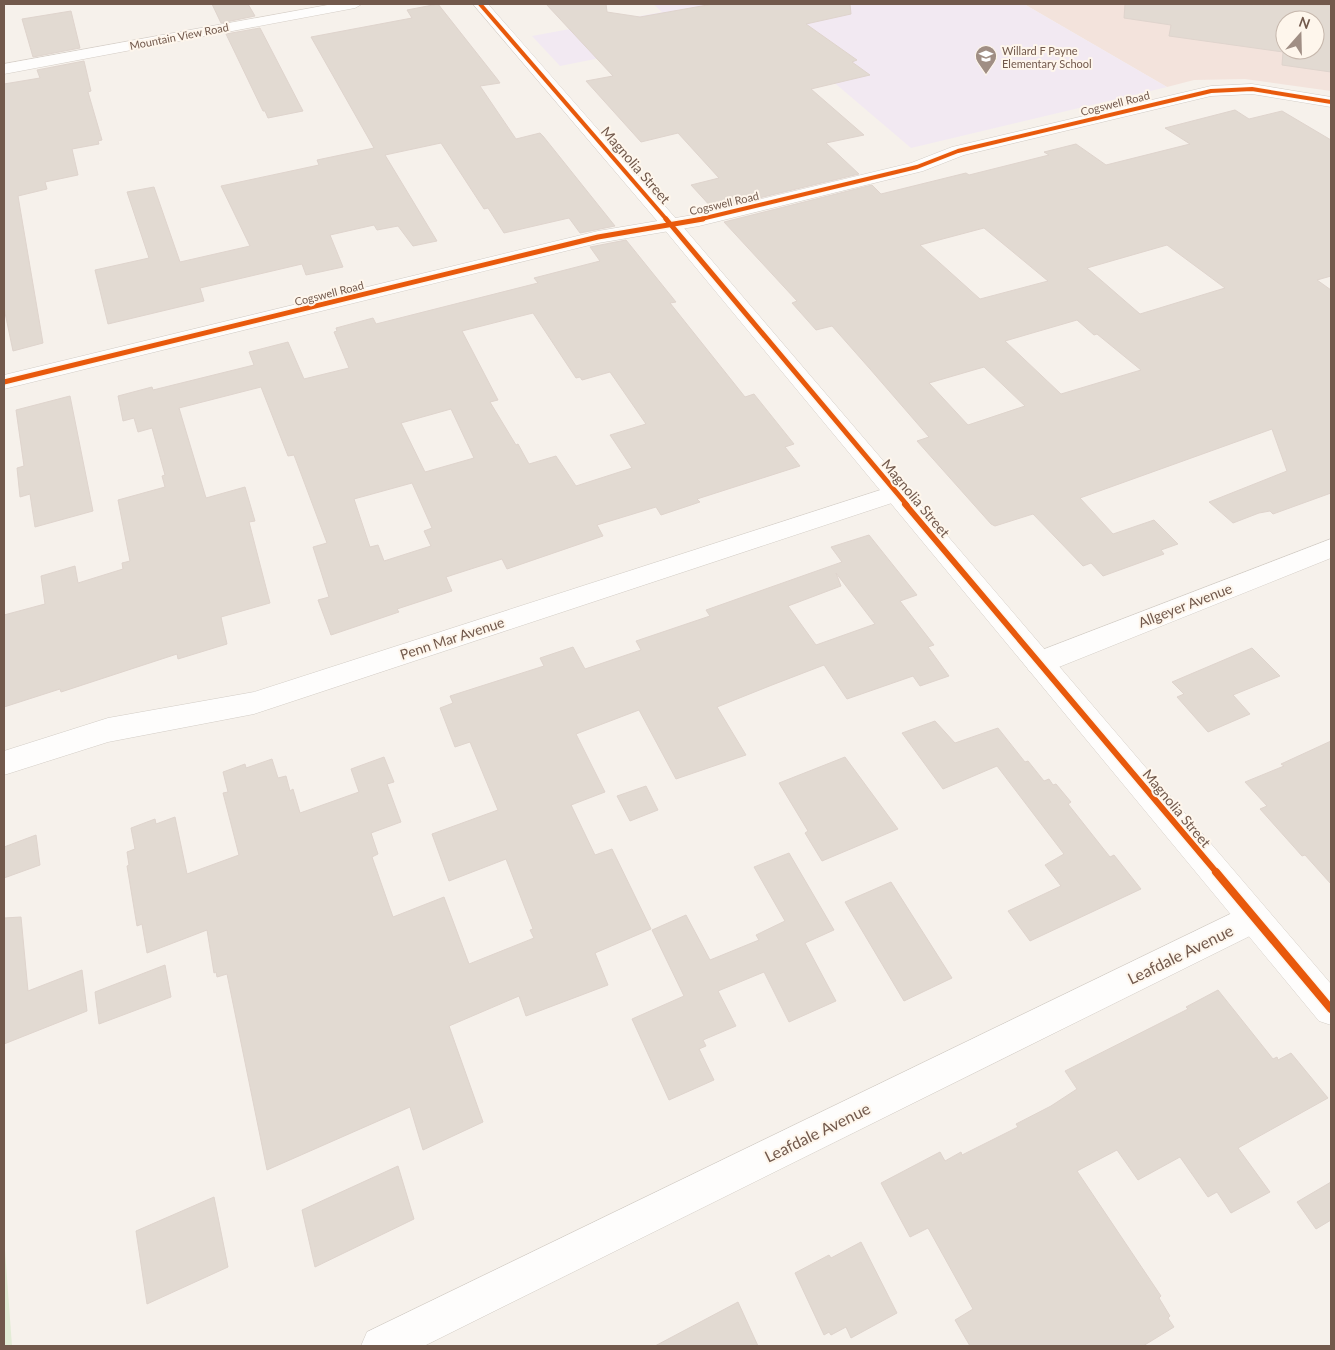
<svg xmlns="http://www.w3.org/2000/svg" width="1335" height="1350" viewBox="0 0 1335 1350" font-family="Lato,sans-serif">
<rect width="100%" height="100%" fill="#f6f1eb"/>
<path fill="#f3e3dc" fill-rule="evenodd" d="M 1024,4 L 1331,4 L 1331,91 L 1245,79 L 1194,80 L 1167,87 ZM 1285,20 L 1315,20 L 1315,50 L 1285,50 Z"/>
<path fill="#f2e9f2" d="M 653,4 L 1024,4 L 1167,87 L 911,148 L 817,68 L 695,39 L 560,66 L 532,36 L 662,12 Z"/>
<path fill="#e3ecd6" d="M 4,1237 L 12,1346 L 4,1346 Z"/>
<g fill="#e2dad2" stroke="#dfd4cd" fill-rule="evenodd">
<path d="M 212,4 L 248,4 L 255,16 L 221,23 Z"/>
<path d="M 438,4 L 498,80 L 500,83 L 480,86 L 516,139 L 540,133 L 543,136 L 615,226 L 580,233 L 569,218 L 504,233 L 488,208 L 484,209 L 441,143 L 385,155 L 437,241 L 413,246 L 398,226 L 377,230 L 374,225 L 330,235 L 343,267 L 306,275 L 302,264 L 200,288 L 204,301 L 108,324 L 95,270 L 149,258 L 127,192 L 154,187 L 180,262 L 250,246 L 221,186 L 319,165 L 317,160 L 374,148 L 311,37 L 412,18 L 407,10 Z"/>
<path d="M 546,4 L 606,4 L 607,12 L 640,17 L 713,4 L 850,4 L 851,14 L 806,24 L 857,60 L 852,62 L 870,75 L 811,89 L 864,135 L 826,143 L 859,174 L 713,209 L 691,185 L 719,178 L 678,133 L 641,142 L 586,81 L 613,76 Z"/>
<path d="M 1125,4 L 1331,5 L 1331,72 L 1282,65 L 1283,52 L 1169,36 L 1171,25 L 1124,18 ZM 1285,20 L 1315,20 L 1315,50 L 1285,50 Z"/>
<path d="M 71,11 L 80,48 L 33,57 L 22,19 Z"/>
<path d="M 260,28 L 303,111 L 268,118 L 265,111 L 263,111 L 226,34 Z"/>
<path d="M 84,61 L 91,91 L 88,92 L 102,140 L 98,141 L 99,144 L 72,149 L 78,175 L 45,182 L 47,189 L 18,196 L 43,343 L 13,351 L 4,308 L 4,84 L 40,78 L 37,70 Z"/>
<path d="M 1235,110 L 1249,119 L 1282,111 L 1331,140 L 1331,276 L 1317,280 L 1331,290 L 1331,493 L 1273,514 L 1270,511 L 1259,513 L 1233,523 L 1209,502 L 1287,471 L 1272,429 L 1080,498 L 1113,534 L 1154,520 L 1178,544 L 1161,550 L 1164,554 L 1103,576 L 1091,563 L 1083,566 L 1033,514 L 995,526 L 991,524 L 917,441 L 929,437 L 870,369 L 832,326 L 816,330 L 792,303 L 797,301 L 724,222 L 872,185 L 881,194 L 966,173 L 969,175 L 1049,155 L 1044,152 L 1076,144 L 1106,165 L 1190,144 L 1165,128 ZM 984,228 L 1048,281 L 980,299 L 920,245 ZM 1167,245 L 1225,288 L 1140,314 L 1087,268 ZM 1077,320 L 1094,335 L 1097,334 L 1141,370 L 1061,394 L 1005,341 ZM 984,367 L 1025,406 L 968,425 L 929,383 Z"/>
<path d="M 626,240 L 676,302 L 670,303 L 745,397 L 754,394 L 794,444 L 785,447 L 800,466 L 697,499 L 700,502 L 661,515 L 656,507 L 597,525 L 603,536 L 507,569 L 502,559 L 446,577 L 452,591 L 397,609 L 399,612 L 331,635 L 318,600 L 329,597 L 313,547 L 327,543 L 294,455 L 288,456 L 261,387 L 179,408 L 206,498 L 245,487 L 255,521 L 249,522 L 270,603 L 221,617 L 227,644 L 178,659 L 177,654 L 61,692 L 60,689 L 4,707 L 4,615 L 45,604 L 41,576 L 75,566 L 78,583 L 123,569 L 122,563 L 130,561 L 118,500 L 165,487 L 162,476 L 165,475 L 152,428 L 138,432 L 134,418 L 123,421 L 118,396 L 152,387 L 153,390 L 254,365 L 249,352 L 288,342 L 304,379 L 349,368 L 334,332 L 337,331 L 336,328 L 373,318 L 376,324 L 538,283 L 534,278 L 600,261 L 590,247 ZM 533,313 L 576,378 L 580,377 L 582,380 L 610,372 L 646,424 L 610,435 L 632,468 L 576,486 L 556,456 L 529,464 L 518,444 L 516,445 L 490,402 L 498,400 L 462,331 ZM 451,409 L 474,458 L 425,472 L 401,423 ZM 412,483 L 432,528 L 424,531 L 431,546 L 384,561 L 378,545 L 370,547 L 354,499 Z"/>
<path d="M 70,396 L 93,511 L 35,527 L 30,494 L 20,497 L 17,468 L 24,466 L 16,410 Z"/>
<path d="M 869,535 L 917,595 L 900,601 L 934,645 L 928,647 L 949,676 L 920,686 L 913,676 L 847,699 L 824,665 L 772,685 L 717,707 L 746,755 L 676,779 L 639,710 L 576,734 L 605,792 L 571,805 L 595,855 L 612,849 L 651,929 L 595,953 L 608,985 L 526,1016 L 519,996 L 449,1026 L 483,1122 L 423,1150 L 410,1107 L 267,1170 L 227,974 L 217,977 L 216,972 L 214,973 L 207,930 L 147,953 L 142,924 L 137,926 L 127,866 L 129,865 L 127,852 L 135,849 L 131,828 L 155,819 L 156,824 L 175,817 L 187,874 L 239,855 L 223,793 L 228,792 L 223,772 L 245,764 L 246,768 L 272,759 L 278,778 L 286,776 L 290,791 L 293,789 L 300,813 L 359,792 L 351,769 L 384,757 L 394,782 L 387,784 L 401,822 L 371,833 L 378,854 L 372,857 L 393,917 L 444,897 L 469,964 L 534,938 L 530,930 L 533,929 L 506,859 L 449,881 L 432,834 L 498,810 L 470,742 L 455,747 L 440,708 L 453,703 L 450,696 L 544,666 L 540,658 L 573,647 L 585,669 L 641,650 L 636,641 L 710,616 L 706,610 L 842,562 L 831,547 ZM 836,573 L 875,624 L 816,645 L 788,606 L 841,586 Z"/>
<path d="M 1252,648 L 1280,676 L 1233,695 L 1250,714 L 1208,732 L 1177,697 L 1184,694 L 1172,682 Z"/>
<path d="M 935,721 L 955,743 L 998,728 L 1025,762 L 1028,761 L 1044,781 L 1049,779 L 1053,785 L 1056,784 L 1071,802 L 1068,804 L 1110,857 L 1114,855 L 1141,889 L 1030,941 L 1008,911 L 1061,886 L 1045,865 L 1064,854 L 997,766 L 943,789 L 902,733 Z"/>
<path d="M 1331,741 L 1331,884 L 1305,855 L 1302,856 L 1260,809 L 1267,806 L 1245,782 L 1284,766 L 1281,764 Z"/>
<path d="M 845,757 L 898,829 L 822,861 L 805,833 L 808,831 L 779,783 Z"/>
<path d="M 646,786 L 658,810 L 630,821 L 617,796 Z"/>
<path d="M 36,835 L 40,865 L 4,878 L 4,847 Z"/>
<path d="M 789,853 L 834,930 L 805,943 L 836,1001 L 789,1022 L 764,972 L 718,991 L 736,1026 L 703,1040 L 706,1046 L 699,1049 L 714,1080 L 669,1100 L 632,1019 L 684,996 L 652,930 L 686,915 L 710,960 L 759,940 L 756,935 L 785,921 L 754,867 Z"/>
<path d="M 891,882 L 952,978 L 904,1001 L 845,902 Z"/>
<path d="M 21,917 L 28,991 L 82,970 L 87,1011 L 4,1044 L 4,918 Z"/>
<path d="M 165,965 L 171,997 L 99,1024 L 95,992 Z"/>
<path d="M 1218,990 L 1273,1059 L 1277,1057 L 1278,1060 L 1291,1053 L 1328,1098 L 1238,1148 L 1270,1192 L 1231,1213 L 1217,1192 L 1208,1197 L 1180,1157 L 1138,1180 L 1117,1150 L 1077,1171 L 1161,1296 L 1159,1298 L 1170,1316 L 1168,1318 L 1174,1327 L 1143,1346 L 970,1346 L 955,1320 L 973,1309 L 928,1228 L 910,1237 L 881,1183 L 940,1152 L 945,1161 L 961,1152 L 962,1155 L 1018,1127 L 1016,1124 L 1051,1106 L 1077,1089 L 1065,1071 L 1188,1009 L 1186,1007 Z"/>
<path d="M 398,1166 L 414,1219 L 315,1267 L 302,1210 Z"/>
<path d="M 1331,1182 L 1331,1220 L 1316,1229 L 1297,1202 Z"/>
<path d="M 214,1197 L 228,1267 L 147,1304 L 136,1231 Z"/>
<path d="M 861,1242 L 897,1313 L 851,1338 L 846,1327 L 831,1335 L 829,1332 L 824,1335 L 795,1273 L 829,1255 L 831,1258 Z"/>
<path d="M 738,1302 L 758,1346 L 655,1346 Z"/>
</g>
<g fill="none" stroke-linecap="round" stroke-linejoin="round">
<g stroke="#d3cdc6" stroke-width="1">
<g id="street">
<path d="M 1252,84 L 1331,97 L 1331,107 L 1252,94 L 1211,96 L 964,155 L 923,171 L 699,226 L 598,243 L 4,389 L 4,375 L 598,231 L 699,214 L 911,163 L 952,147 L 1211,86 Z"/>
<path d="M 896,485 L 904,487 L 908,493 L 904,499 L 254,714 L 108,742 L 4,775 L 4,751 L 108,718 L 254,692 Z"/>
<path d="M 1331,539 L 1331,558 L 1049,671 L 1039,674 L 1029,671 L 1025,663 L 1029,655 Z"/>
<path d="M 1253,903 L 1264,907 L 1269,918 L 1264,929 L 424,1346 L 361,1346 L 367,1332 Z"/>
</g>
</g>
<g stroke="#d5cec7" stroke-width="1">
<g id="secondary">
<path d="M 333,4 L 362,4 L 355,8 L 4,74 L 4,64 Z"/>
<path d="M 473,4 L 488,4 L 678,221 L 1331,984 L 1331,1025 L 1319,1021 L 664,229 Z"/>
</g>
</g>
<use href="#street" fill="#fefdfc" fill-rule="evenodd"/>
<use href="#secondary" fill="#fefdfc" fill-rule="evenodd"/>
<g stroke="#fef6ec" stroke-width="5.5">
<g id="cycleway-far3">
<path d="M 480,4 L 667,220"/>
<path d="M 697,220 L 917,167 L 958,151 L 1211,91 L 1252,89 L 1331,102"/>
</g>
</g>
<g stroke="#fef6ec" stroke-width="8">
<g id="cycleway-far2">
<path d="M 666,219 L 907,505"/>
<path d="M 4,382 L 598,237 L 703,219"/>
</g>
</g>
<g stroke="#fef6ec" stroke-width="9">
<path id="cycleway-far1" d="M 905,504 L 1217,873"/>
</g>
<g stroke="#fef6ec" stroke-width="11">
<path id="cycleway" d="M 1216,872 L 1331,1009"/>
</g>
<use href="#cycleway-far3" stroke="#e8590c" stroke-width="4"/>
<use href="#cycleway-far2" stroke="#e8590c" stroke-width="5"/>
<use href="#cycleway-far1" stroke="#e8590c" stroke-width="6"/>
<use href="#cycleway" stroke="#e8590c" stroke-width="8"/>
</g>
<defs>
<g id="school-pin" transform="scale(1.125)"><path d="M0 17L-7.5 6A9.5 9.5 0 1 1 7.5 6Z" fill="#a08e84" stroke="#fef6ec"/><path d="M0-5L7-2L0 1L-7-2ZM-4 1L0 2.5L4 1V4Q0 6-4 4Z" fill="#fff"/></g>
</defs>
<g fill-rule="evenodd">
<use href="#school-pin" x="986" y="56"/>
</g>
<g text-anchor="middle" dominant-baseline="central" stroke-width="4" stroke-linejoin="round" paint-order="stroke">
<g font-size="11" fill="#72594c" stroke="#fef6ec">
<text transform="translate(179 36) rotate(-11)">Mountain View Road</text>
<text transform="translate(1115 103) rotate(-14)">Cogswell Road</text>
<text transform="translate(724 203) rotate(-13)">Cogswell Road</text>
<text transform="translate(329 293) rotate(-14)">Cogswell Road</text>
</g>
<g font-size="11" fill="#72594c" stroke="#fef6ec" text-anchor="start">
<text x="1002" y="50">Willard F Payne<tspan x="1002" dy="13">Elementary School</tspan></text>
</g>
<g font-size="14" fill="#72594c" stroke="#fef6ec">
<text transform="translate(636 165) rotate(49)">Magnolia Street</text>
<text transform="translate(916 498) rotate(50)">Magnolia Street</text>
<text transform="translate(1185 605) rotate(-21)">Allgeyer Avenue</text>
<text transform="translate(452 638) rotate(-18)">Penn Mar Avenue</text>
<text transform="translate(1177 808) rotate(50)">Magnolia Street</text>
</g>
<g font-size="16" fill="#72594c" stroke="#fef6ec">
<text transform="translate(1180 954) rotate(-26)">Leafdale Avenue</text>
<text transform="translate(817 1132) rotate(-26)">Leafdale Avenue</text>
</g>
</g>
<rect width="1335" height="1350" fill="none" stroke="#72594c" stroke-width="10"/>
<g transform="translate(1300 35) rotate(20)"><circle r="24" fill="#fef6ec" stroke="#c6b7ac"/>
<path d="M0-4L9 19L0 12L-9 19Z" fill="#a08e84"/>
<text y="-8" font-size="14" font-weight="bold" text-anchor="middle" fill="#72594c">N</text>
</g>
</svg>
